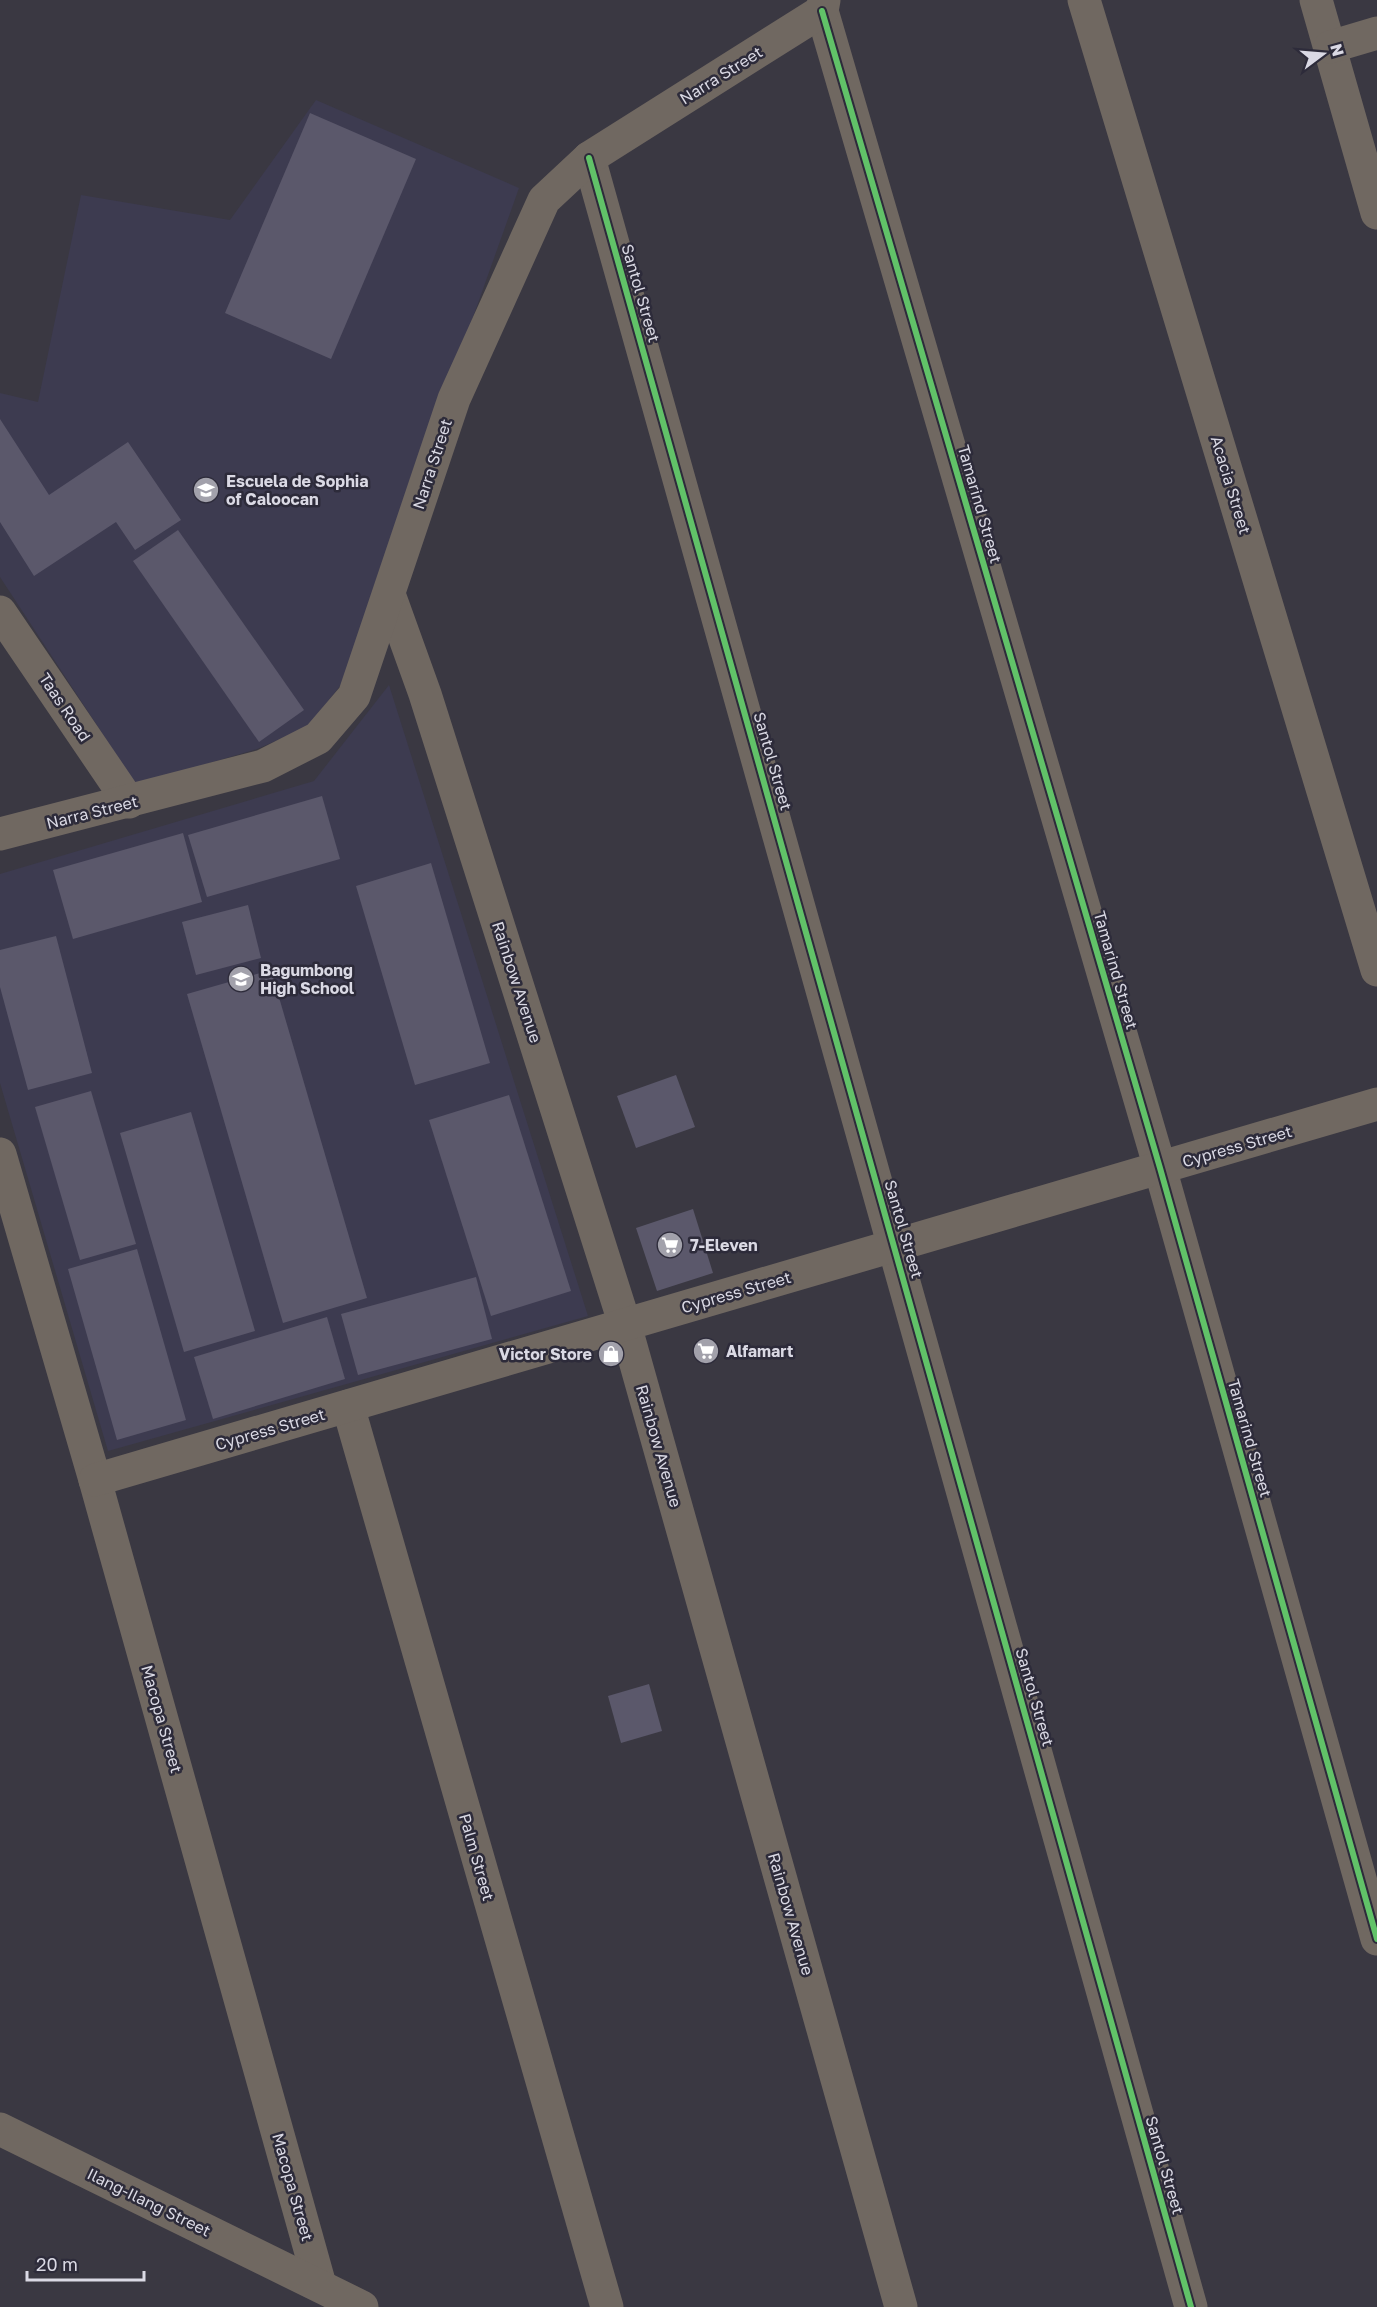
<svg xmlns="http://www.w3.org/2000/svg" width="1377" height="2307" viewBox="0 0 1377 2307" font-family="'Golos Text',sans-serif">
<rect width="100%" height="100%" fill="#3a3842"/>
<g fill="#3d3b50">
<path d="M 316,100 L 519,188 L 343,682 L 308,727 L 257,749 L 136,785 L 0,577 L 0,393 L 38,402 L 81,195 L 230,220 Z"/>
<path d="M 389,685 L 588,1316 L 108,1451 L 0,1083 L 0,874 L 314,781 Z"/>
</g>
<g fill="#5b586b">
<path d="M 310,113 L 416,159 L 331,359 L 225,313 Z"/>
<path d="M 0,419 L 49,495 L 128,442 L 181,520 L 135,550 L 116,522 L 34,576 L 0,522 Z"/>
<path d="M 178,530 L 304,710 L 259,742 L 133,561 Z"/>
<path d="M 322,796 L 340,859 L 207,897 L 188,835 Z"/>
<path d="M 183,833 L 202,902 L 73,939 L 53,870 Z"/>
<path d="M 431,863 L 490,1063 L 415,1085 L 356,886 Z"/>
<path d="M 248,905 L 261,958 L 196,975 L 182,922 Z"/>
<path d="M 56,936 L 92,1073 L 28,1090 L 0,987 L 0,950 Z"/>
<path d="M 271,970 L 367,1298 L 283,1323 L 187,994 Z"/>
<path d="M 676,1075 L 695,1127 L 636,1148 L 617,1096 Z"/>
<path d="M 91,1091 L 136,1244 L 80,1260 L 35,1107 Z"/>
<path d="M 509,1095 L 571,1291 L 491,1316 L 429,1120 Z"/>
<path d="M 191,1112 L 255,1331 L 184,1352 L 120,1133 Z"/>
<path d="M 693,1209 L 713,1273 L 657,1291 L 636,1228 Z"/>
<path d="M 137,1249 L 186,1420 L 117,1440 L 68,1269 Z"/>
<path d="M 476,1277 L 492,1339 L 358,1375 L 341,1314 Z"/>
<path d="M 327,1317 L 345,1379 L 213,1419 L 194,1357 Z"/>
<path d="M 649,1684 L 662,1731 L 621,1743 L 608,1696 Z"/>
</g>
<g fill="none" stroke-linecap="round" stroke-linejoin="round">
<g stroke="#706861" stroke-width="33">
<path d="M 1084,0 L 1377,970"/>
<path d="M 1316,0 L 1377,213"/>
<path d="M 822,11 L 1160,1168 L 1377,1939"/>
<path d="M 1330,47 L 1377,33"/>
<path d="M 589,158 L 1191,2307"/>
<path d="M 389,594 L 425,694 L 625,1325 L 901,2307"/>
<path d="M 0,612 L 129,802"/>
<path d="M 0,834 L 263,766 L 318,738 L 354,696 L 454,399 L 544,200 L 589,158 L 822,11 L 824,0"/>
<path d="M 0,1154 L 95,1480 L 320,2285"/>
<path d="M 348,1406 L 607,2307"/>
<path d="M 95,1480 L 1377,1104"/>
<path d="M 0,2129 L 362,2307"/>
</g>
<g stroke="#2d2b3a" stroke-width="10">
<g id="cycleway">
<path d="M 822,11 L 1160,1168 L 1377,1939"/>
<path d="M 589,158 L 1191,2307"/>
</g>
</g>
<use href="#cycleway" stroke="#61c268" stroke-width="6"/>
</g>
<defs>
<g id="school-disc" transform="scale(1.35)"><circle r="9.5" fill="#a2a1ab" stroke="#2d2b3a"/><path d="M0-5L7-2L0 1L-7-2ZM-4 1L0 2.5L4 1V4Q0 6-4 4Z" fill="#fff"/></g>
<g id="supermarket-disc" transform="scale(1.35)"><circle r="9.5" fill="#a2a1ab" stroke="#2d2b3a"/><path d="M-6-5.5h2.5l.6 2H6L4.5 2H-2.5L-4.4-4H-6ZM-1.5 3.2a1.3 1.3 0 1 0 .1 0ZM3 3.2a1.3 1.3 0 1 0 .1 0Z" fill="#fff"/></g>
<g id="shop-disc" transform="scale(1.35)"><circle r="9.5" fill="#a2a1ab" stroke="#2d2b3a"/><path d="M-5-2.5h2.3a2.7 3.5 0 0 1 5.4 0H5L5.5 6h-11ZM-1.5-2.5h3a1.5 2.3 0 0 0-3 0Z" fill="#fff"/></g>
</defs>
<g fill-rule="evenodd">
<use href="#school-disc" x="206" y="490"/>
<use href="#school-disc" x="241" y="979"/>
<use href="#supermarket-disc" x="670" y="1245"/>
<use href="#supermarket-disc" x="706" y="1351"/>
<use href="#shop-disc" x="611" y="1354"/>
</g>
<g text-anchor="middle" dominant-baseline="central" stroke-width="5" stroke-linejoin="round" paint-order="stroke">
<g font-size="16" fill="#dad9e4" stroke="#2d2b3a">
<text transform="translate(721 75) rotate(-32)">Narra Street</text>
<text transform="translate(641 293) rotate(74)">Santol Street</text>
<text transform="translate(432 464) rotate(-72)">Narra Street</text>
<text transform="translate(1231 485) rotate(73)">Acacia Street</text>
<text transform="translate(980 504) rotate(74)">Tamarind Street</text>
<text transform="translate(65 707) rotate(56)">Taas Road</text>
<text transform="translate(773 761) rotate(74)">Santol Street</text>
<text transform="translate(92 812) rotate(-14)">Narra Street</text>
<text transform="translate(1116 970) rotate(74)">Tamarind Street</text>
<text transform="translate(517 982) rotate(72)">Rainbow Avenue</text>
<text transform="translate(1237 1146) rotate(-16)">Cypress Street</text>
<text transform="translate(904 1229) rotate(74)">Santol Street</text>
<text transform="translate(736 1292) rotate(-16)">Cypress Street</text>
<text transform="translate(270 1429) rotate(-16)">Cypress Street</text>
<text transform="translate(1250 1438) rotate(74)">Tamarind Street</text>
<text transform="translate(659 1446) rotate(74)">Rainbow Avenue</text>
<text transform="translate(1035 1697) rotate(74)">Santol Street</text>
<text transform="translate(162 1719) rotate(74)">Macopa Street</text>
<text transform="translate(477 1857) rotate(74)">Palm Street</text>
<text transform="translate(791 1914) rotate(74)">Rainbow Avenue</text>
<text transform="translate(1165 2165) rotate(74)">Santol Street</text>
<text transform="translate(293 2187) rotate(74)">Macopa Street</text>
<text transform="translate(149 2202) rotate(26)">Ilang-Ilang Street</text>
</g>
<g font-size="16" font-weight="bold" fill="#dad9e4" stroke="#2d2b3a" text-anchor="start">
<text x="226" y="481">Escuela de Sophia<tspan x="226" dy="18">of Caloocan</tspan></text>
<text x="260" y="970">Bagumbong<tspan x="260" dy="18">High School</tspan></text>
<text x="690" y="1245">7-Eleven</text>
<text x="726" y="1351">Alfamart</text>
<text x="592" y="1354" text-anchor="end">Victor Store</text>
</g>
</g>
<g transform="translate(1323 54) rotate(74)" stroke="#2d2b3a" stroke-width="4.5" paint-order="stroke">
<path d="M0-4.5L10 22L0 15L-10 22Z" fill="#dad9e4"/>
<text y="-9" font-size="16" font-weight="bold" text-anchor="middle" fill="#dad9e4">N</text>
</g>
<path d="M27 2271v9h117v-9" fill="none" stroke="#dad9e4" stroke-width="3"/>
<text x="36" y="2271" font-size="18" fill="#dad9e4" stroke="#2d2b3a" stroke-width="4.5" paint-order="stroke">20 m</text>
</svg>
